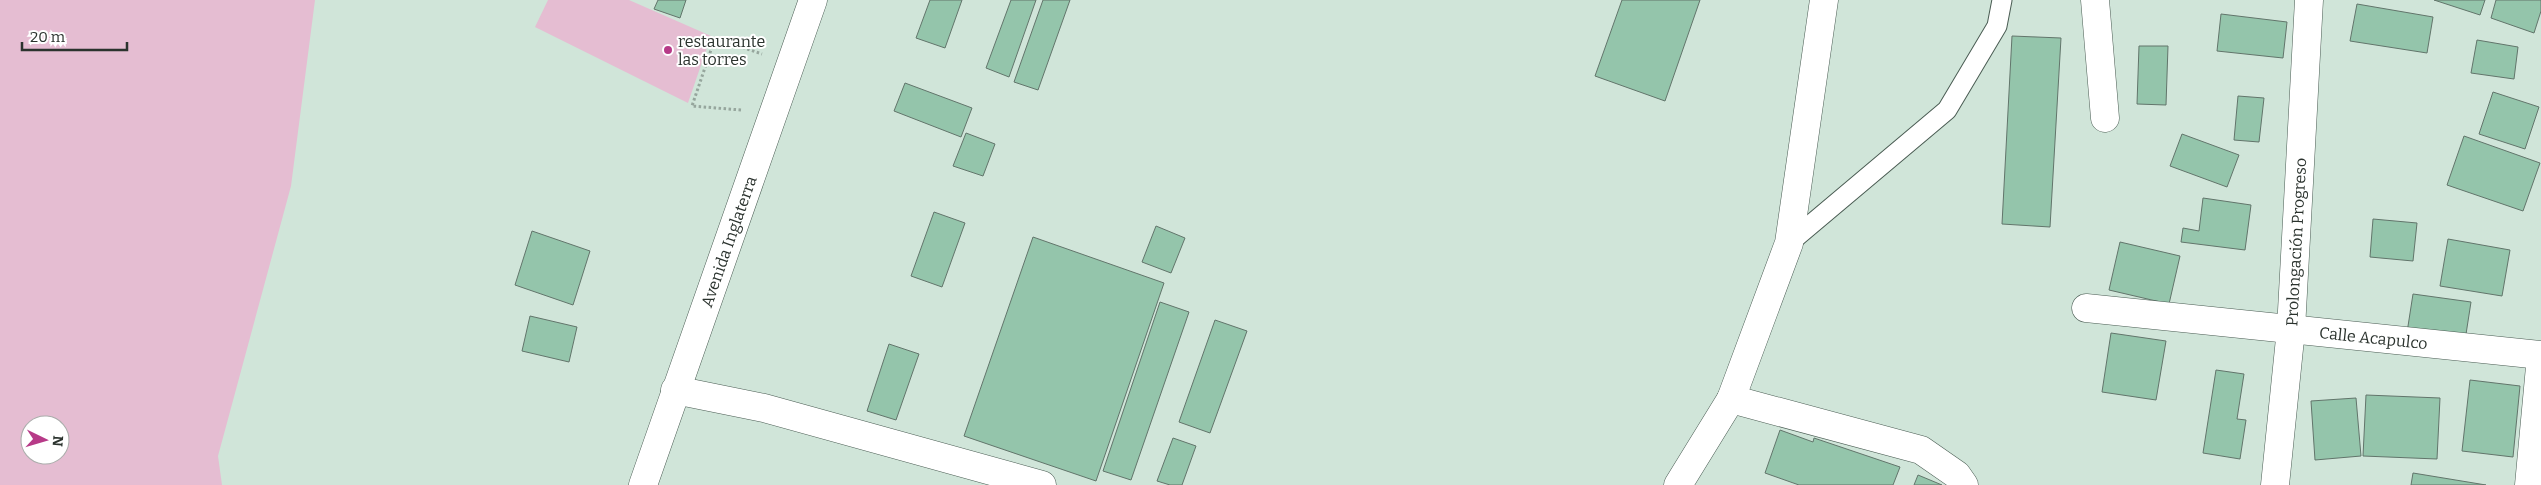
<svg xmlns="http://www.w3.org/2000/svg" width="2541" height="485" viewBox="0 0 2541 485" font-family="Bitter,serif">
<rect width="100%" height="100%" fill="#d0e5d9"/>
<g fill="#e5bdd2" fill-rule="evenodd">
<path d="M 0,0 L 315,0 L 291,186 L 218,456 L 222,485 L 0,485 ZM 30,425 L 60,425 L 60,455 L 30,455 Z"/>
<path d="M 548,0 L 629,0 L 711,36 L 688,103 L 535,27 Z"/>
</g>
<g fill="#94c5ab" stroke="#62756b">
<path d="M 658,0 L 686,0 L 680,18 L 654,9 Z"/>
<path d="M 930,0 L 962,0 L 945,48 L 916,38 Z"/>
<path d="M 1011,0 L 1036,0 L 1009,77 L 986,68 Z"/>
<path d="M 1043,0 L 1070,0 L 1038,90 L 1014,82 Z"/>
<path d="M 1622,0 L 1700,0 L 1665,101 L 1595,76 Z"/>
<path d="M 2434,0 L 2485,0 L 2480,15 Z"/>
<path d="M 2496,0 L 2541,0 L 2541,11 L 2534,33 L 2491,18 Z"/>
<path d="M 2357,4 L 2433,17 L 2427,53 L 2350,41 Z"/>
<path d="M 2221,14 L 2287,22 L 2283,58 L 2217,51 Z"/>
<path d="M 2012,36 L 2061,38 L 2050,227 L 2002,224 Z"/>
<path d="M 2477,40 L 2518,47 L 2514,79 L 2471,73 Z"/>
<path d="M 2139,46 L 2168,46 L 2166,105 L 2137,104 Z"/>
<path d="M 905,83 L 972,108 L 961,137 L 894,111 Z"/>
<path d="M 2493,92 L 2539,107 L 2525,149 L 2479,134 Z"/>
<path d="M 2238,96 L 2264,98 L 2259,142 L 2234,140 Z"/>
<path d="M 966,133 L 995,144 L 983,176 L 953,166 Z"/>
<path d="M 2182,134 L 2239,155 L 2227,187 L 2170,166 Z"/>
<path d="M 2464,136 L 2540,163 L 2523,211 L 2447,185 Z"/>
<path d="M 2203,198 L 2251,205 L 2245,250 L 2181,242 L 2183,228 L 2199,231 Z"/>
<path d="M 934,212 L 965,223 L 942,287 L 911,276 Z"/>
<path d="M 2373,219 L 2417,223 L 2413,261 L 2370,257 Z"/>
<path d="M 1156,226 L 1185,238 L 1171,273 L 1142,262 Z"/>
<path d="M 532,231 L 590,251 L 573,305 L 515,285 Z"/>
<path d="M 1033,237 L 1164,283 L 1096,481 L 964,436 Z"/>
<path d="M 2448,239 L 2510,250 L 2502,296 L 2440,286 Z"/>
<path d="M 2120,242 L 2180,256 L 2169,304 L 2109,290 Z"/>
<path d="M 2413,294 L 2471,302 L 2464,347 L 2406,339 Z"/>
<path d="M 1160,302 L 1189,312 L 1131,480 L 1103,471 Z"/>
<path d="M 530,316 L 577,327 L 569,362 L 522,351 Z"/>
<path d="M 1215,320 L 1247,331 L 1210,433 L 1179,422 Z"/>
<path d="M 2111,333 L 2166,341 L 2156,400 L 2102,392 Z"/>
<path d="M 889,344 L 919,354 L 896,420 L 867,411 Z"/>
<path d="M 2216,370 L 2244,374 L 2237,419 L 2246,420 L 2240,459 L 2203,453 Z"/>
<path d="M 2470,380 L 2520,386 L 2513,457 L 2462,451 Z"/>
<path d="M 2366,395 L 2440,398 L 2437,459 L 2363,456 Z"/>
<path d="M 2356,398 L 2361,456 L 2315,460 L 2311,401 Z"/>
<path d="M 1780,430 L 1813,442 L 1814,438 L 1900,467 L 1893,485 L 1799,485 L 1765,473 Z"/>
<path d="M 1173,438 L 1196,446 L 1182,485 L 1170,485 L 1157,481 Z"/>
<path d="M 2413,473 L 2486,485 L 2411,485 Z"/>
<path d="M 1918,475 L 1942,485 L 1914,485 Z"/>
</g>
<g fill="none" stroke-linecap="round" stroke-linejoin="round">
<g stroke="#4a5c53" stroke-width="21">
<path id="lane" d="M 1789,243 L 1947,110 L 1997,26 L 2002,0"/>
</g>
<g stroke="#4a5c53" stroke-width="29">
<g id="street">
<path d="M 2095,0 L 2105,118"/>
<path id="s1" d="M 2086,308 L 2541,355"/>
<path d="M 675,390 L 764,408 L 1042,485"/>
<path d="M 1731,399 L 1921,450 L 1957,475 L 1964,485"/>
<path d="M 1678,485 L 1731,399 L 1789,243 L 1824,0"/>
<path id="s2" d="M 2275,485 L 2291,329 L 2309,0"/>
<path d="M 2529,485 L 2541,356"/>
</g>
</g>
<g stroke="#4a5c53" stroke-width="29">
<g id="secondary">
<path id="s3" d="M 643,485 L 813,0"/>
</g>
</g>
<path stroke="#96a69d" stroke-width="3" stroke-dasharray="2.5 2.5" stroke-linecap="butt" d="M 741,110 L 692,106 L 715,38 L 762,54"/>
<use href="#lane" stroke="#fff" stroke-width="19"/>
<use href="#street" stroke="#fff" stroke-width="28"/>
<use href="#secondary" stroke="#fff" stroke-width="28"/>
</g>
<circle fill="#b73a88" stroke="#fff" stroke-width="2" cx="668" cy="50" r="5"/>
<g text-anchor="middle" dominant-baseline="central" stroke-width="4" stroke-linejoin="round" paint-order="stroke">
<g font-size="16" fill="#2b332e" stroke="#fff" text-anchor="start">
<text x="678" y="41">restaurante<tspan x="678" dy="18">las torres</tspan></text>
</g>
<g font-size="16" fill="#2b332e" stroke="#fff">
<text stroke="none"><textPath href="#s3" startOffset="258">Avenida Inglaterra</textPath></text>
<text stroke="none"><textPath href="#s2" startOffset="244">Prolongación Progreso</textPath></text>
<text stroke="none"><textPath href="#s1" startOffset="289">Calle Acapulco</textPath></text>
</g>
</g>
<g transform="translate(45 440) rotate(95)"><circle r="24" fill="#ffffff" stroke="#aaadab"/>
<path d="M0-4L9 19L0 12L-9 19Z" fill="#b73a88"/>
<text y="-8" font-size="14" font-weight="bold" text-anchor="middle" fill="#2b332e">N</text>
</g>
<path d="M22 42v8h105v-8" fill="none" stroke="#2b332e" stroke-width="2.5"/>
<text x="30" y="42" font-size="15" fill="#2b332e" stroke="#ffffff" stroke-width="4" paint-order="stroke">20 m</text>
</svg>
